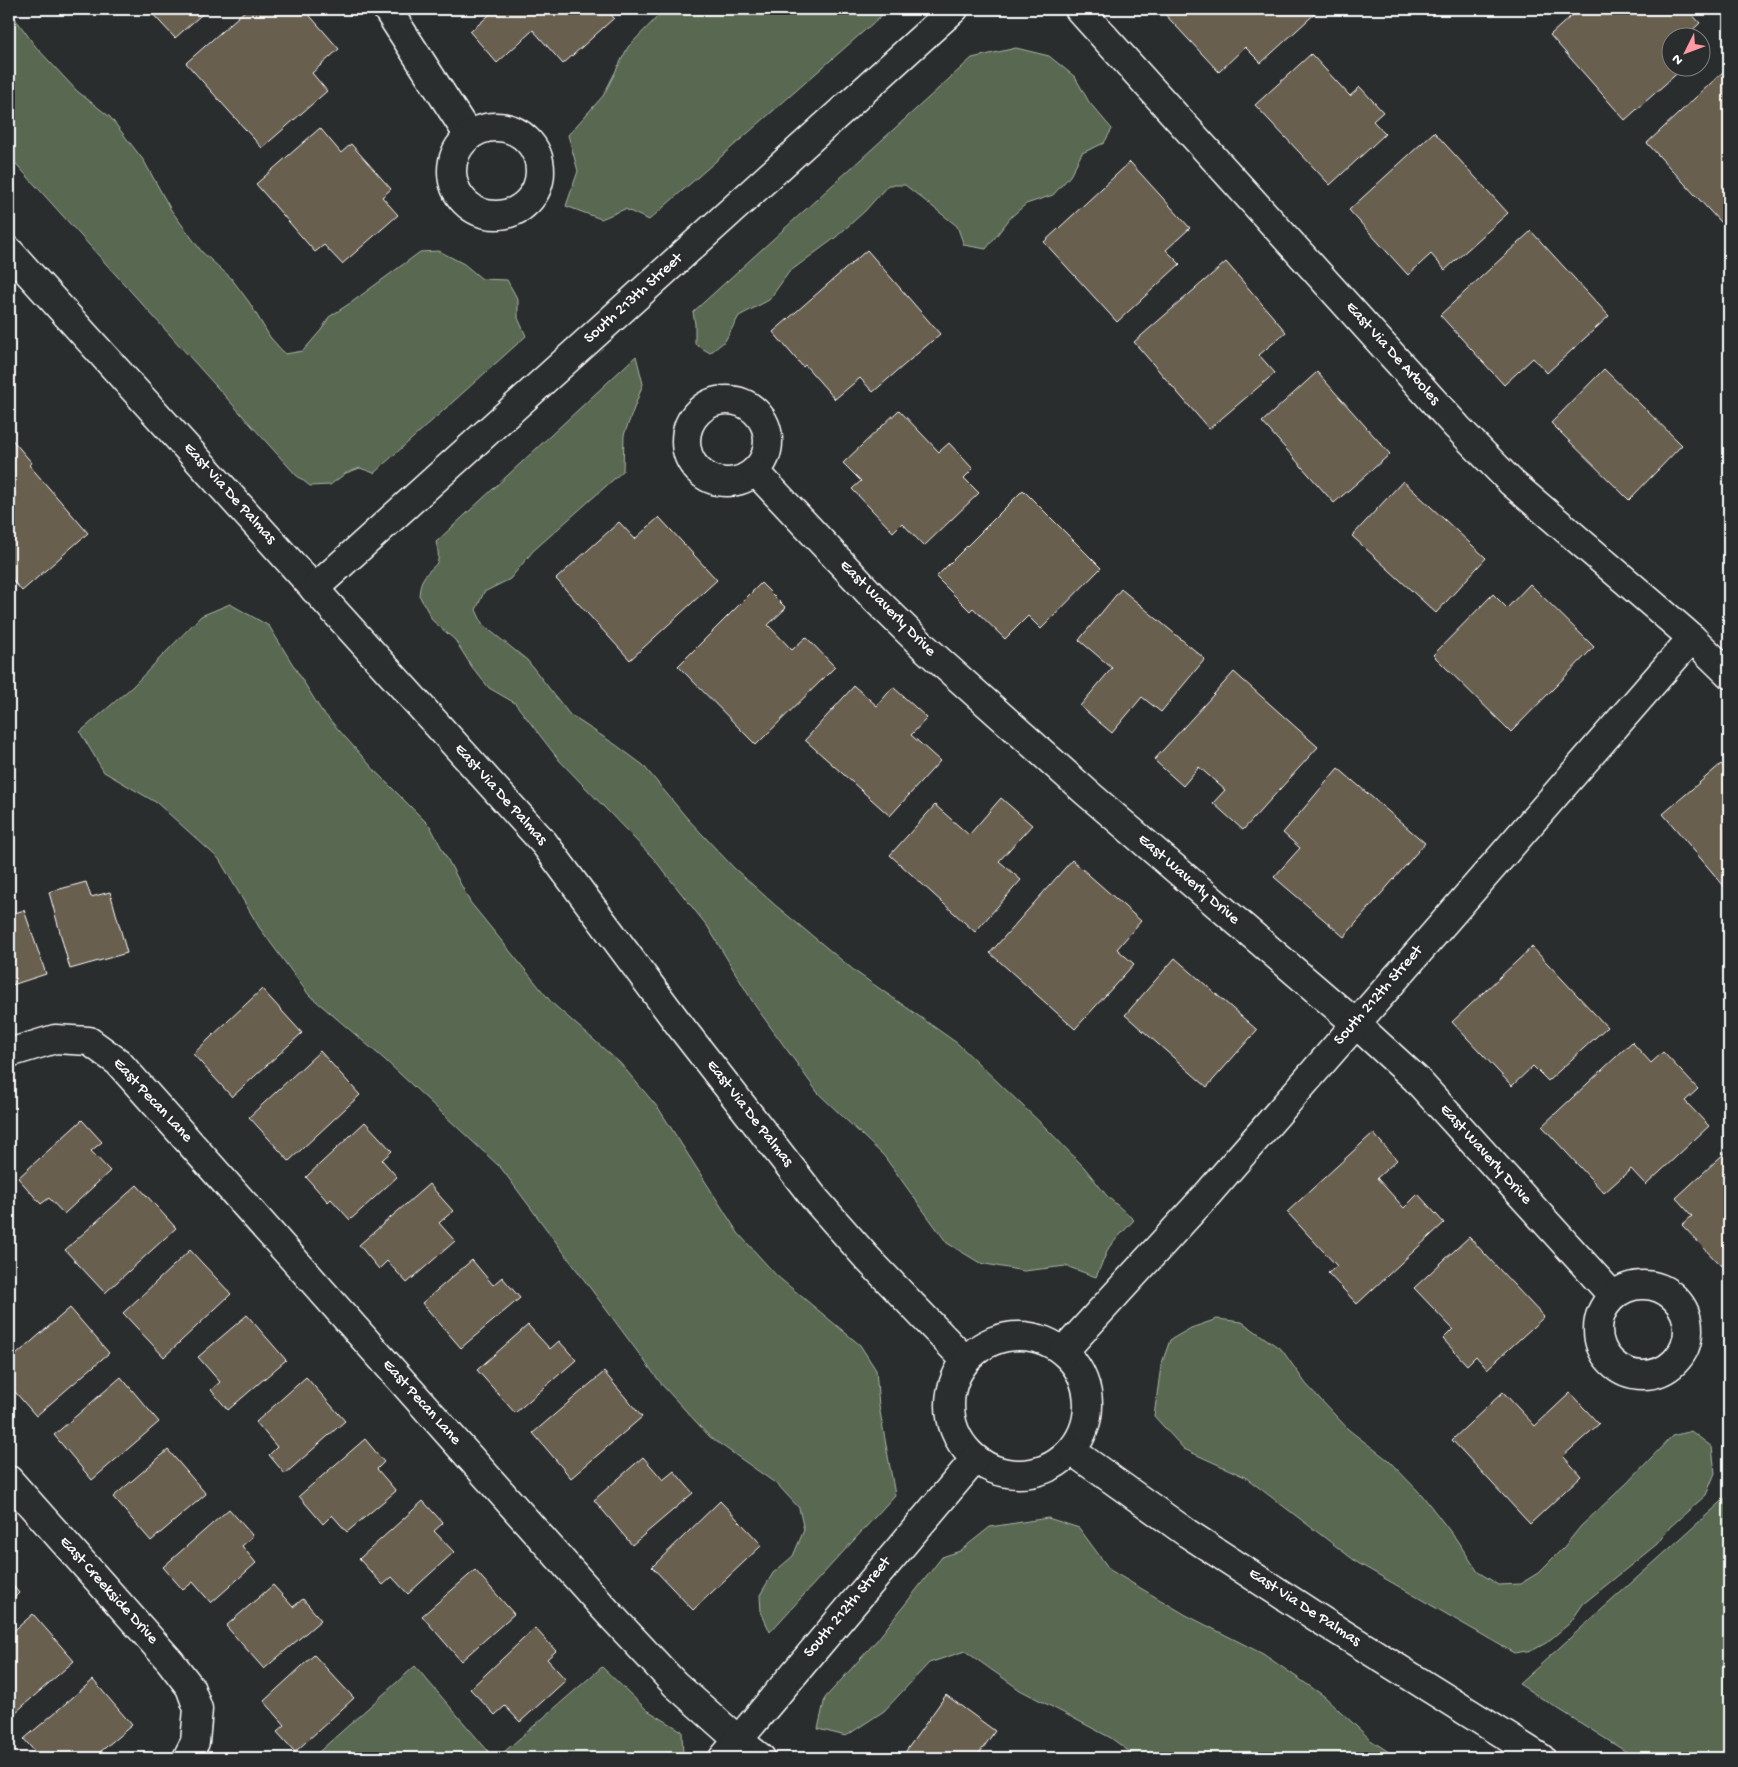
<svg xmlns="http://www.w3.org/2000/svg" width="1738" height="1767" viewBox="0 0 1738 1767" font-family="'Gochi Hand',sans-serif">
<rect width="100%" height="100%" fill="#2a2d2e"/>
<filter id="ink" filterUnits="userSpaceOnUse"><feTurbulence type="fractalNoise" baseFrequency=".02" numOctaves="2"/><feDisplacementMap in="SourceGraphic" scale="10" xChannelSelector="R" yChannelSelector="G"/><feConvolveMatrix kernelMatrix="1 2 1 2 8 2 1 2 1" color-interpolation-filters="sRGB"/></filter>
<g filter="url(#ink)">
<g fill="#596851" stroke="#acb4a8">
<path d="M 665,9 L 889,9 L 649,220 L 625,209 L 601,219 L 566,206 L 578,171 L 568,135 L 603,96 L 628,47 Z"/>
<path d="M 9,10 L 36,47 L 77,91 L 110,117 L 144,161 L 171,210 L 202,252 L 231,278 L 249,302 L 270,337 L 285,354 L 303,351 L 322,329 L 329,317 L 352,302 L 420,252 L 439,251 L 464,264 L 482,279 L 507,280 L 518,300 L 518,318 L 526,336 L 374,473 L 360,468 L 346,473 L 330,485 L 310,486 L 296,475 L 9,156 Z"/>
<path d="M 1016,48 L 1049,56 L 1075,77 L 1089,102 L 1112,129 L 1104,143 L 1082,153 L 1070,176 L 1053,195 L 1026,204 L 1011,217 L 986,249 L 964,245 L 957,226 L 905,185 L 888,185 L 865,211 L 835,238 L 789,272 L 769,300 L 739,316 L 725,341 L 710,353 L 695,344 L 695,324 L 693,312 L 972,58 Z"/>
<path d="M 636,356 L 643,384 L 624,435 L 623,471 L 533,551 L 510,579 L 484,592 L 476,610 L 483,625 L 527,660 L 570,715 L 616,745 L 643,765 L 686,817 L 734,868 L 775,905 L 856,972 L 957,1043 L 1047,1129 L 1084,1167 L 1107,1196 L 1134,1220 L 1109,1247 L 1096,1277 L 1066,1266 L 1024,1271 L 980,1263 L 947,1243 L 884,1156 L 818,1093 L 754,1004 L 708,927 L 654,859 L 559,760 L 515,703 L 489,688 L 472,667 L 455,640 L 433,621 L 419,595 C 420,590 420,583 423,579 C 433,562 443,569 436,542 Z"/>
<path d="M 230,604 L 269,626 L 321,710 L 377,773 L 430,826 L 470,902 L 552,1003 L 620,1063 L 659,1109 L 738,1233 L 777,1276 L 860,1345 L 876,1370 L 879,1406 L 895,1495 L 770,1632 L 761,1612 L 760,1595 L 773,1573 L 793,1556 L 804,1530 L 799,1508 L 778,1485 L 710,1437 L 663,1386 L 501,1168 L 384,1059 L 309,995 L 259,927 L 219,859 L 157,803 L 104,772 L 80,732 L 132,687 L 201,616 Z"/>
<path d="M 1217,1319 L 1242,1322 L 1282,1350 L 1306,1384 L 1349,1430 L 1388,1460 L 1422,1495 L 1456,1539 L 1478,1572 L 1499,1585 L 1520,1584 L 1538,1573 L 1564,1547 L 1581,1526 L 1627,1483 L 1672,1436 L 1691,1431 L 1712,1447 L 1715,1473 L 1706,1495 L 1670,1527 L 1657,1544 L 1583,1604 L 1570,1623 L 1546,1643 L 1533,1650 L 1514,1653 L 1358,1563 L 1245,1477 L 1184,1449 L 1154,1416 L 1161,1366 L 1170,1340 L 1191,1328 Z"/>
<path d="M 1729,1495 L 1729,1758 L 1636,1758 L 1519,1684 Z"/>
<path d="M 1048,1518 L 1079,1528 L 1110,1570 L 1186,1615 L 1263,1654 L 1324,1696 L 1372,1741 L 1398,1758 L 1138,1758 L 1111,1738 L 1020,1690 L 965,1651 L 929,1663 L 884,1711 L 846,1736 L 818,1729 L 825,1698 L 878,1639 L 942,1557 L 960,1551 L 990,1527 Z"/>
<path d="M 415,1666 L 494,1758 L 312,1758 Z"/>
<path d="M 602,1667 L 647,1710 L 682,1731 L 683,1758 L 497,1758 Z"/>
</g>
<g fill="#675e4f" stroke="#fff">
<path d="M 148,9 L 208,9 L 175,38 Z"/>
<path d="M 247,9 L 304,9 L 339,49 L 312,73 L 327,91 L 262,148 L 186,63 Z"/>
<path d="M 496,9 L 606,9 L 614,18 L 563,64 L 533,30 L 497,63 L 470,32 Z"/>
<path d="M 1160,9 L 1320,9 L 1261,63 L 1245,47 L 1219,72 Z"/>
<path d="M 1579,9 L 1687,9 L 1700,23 L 1684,38 L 1670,38 L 1670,68 L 1683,68 L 1625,120 L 1550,35 Z"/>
<path d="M 1311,54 L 1350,96 L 1360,87 L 1383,112 L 1373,121 L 1385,134 L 1330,185 L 1255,105 Z"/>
<path d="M 1726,69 L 1729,73 L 1729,215 L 1721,223 L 1647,143 Z"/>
<path d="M 320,128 L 341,153 L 351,144 L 391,189 L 382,197 L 398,215 L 342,264 L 324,245 L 315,252 L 256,184 Z"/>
<path d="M 1434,132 L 1508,213 L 1445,270 L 1431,254 L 1408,275 L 1349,210 Z"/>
<path d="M 1130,162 L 1190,228 L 1166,250 L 1180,264 L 1117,322 L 1044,242 Z"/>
<path d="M 1531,231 L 1609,316 L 1547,373 L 1533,358 L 1504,385 L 1440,315 Z"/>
<path d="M 867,250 L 940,334 L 873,392 L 860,378 L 835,399 L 805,365 L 803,367 L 773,332 Z"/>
<path d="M 1226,262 L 1286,332 L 1259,355 L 1275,373 L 1209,429 L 1134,342 Z"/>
<path d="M 1604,369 L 1682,445 L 1629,500 L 1551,423 Z"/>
<path d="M 1317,372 L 1390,454 L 1334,503 L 1262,422 Z"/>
<path d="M 899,410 L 939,452 L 949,443 L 973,469 L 964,478 L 979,493 L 924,546 L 902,523 L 893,532 L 852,489 L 861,481 L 843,463 Z"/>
<path d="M 9,436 L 32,463 L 29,465 L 88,533 L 22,591 L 9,576 Z"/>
<path d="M 1403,481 L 1486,558 L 1436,613 L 1352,536 Z"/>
<path d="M 1023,490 L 1101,568 L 1041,629 L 1028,616 L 1005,639 L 973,608 L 970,611 L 936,577 Z"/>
<path d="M 659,517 L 717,580 L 630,660 L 556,579 L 619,522 L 635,539 Z"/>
<path d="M 761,583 L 786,608 L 768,625 L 792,650 L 806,637 L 835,667 L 756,745 L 678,666 Z"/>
<path d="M 1530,584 L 1594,647 L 1511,732 L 1433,655 L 1493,594 L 1507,608 Z"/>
<path d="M 1121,589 L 1205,659 L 1161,712 L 1142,697 L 1112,733 L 1080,706 L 1112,668 L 1079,640 Z"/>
<path d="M 1234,672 L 1318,747 L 1243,830 L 1213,803 L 1225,790 L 1199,767 L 1183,786 L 1154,760 Z"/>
<path d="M 854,686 L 877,706 L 893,687 L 927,718 L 911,735 L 940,761 L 890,816 L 805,740 Z"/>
<path d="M 1721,764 L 1729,773 L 1729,892 L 1663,814 Z"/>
<path d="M 1338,768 L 1425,843 L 1344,937 L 1274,877 L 1300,848 L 1283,833 Z"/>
<path d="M 1001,798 L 1032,825 L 999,861 L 1021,880 L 975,932 L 890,855 L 935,805 L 969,835 Z"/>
<path d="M 1072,860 L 1141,921 L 1117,949 L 1134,964 L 1075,1029 L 990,953 Z"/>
<path d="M 86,882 L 91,897 L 110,892 L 127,953 L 70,969 L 49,892 Z"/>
<path d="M 24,910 L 46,974 L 9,986 L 9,915 Z"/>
<path d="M 1532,947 L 1607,1027 L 1548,1081 L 1533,1066 L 1512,1086 L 1452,1022 Z"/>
<path d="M 1175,958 L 1257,1030 L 1207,1087 L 1125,1015 Z"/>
<path d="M 262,989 L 302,1033 L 232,1097 L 193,1054 Z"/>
<path d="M 1632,1042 L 1651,1063 L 1663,1052 L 1698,1089 L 1685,1101 L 1709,1126 L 1646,1185 L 1631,1169 L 1604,1193 L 1542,1126 Z"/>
<path d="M 320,1051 L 360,1095 L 289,1161 L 249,1117 Z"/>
<path d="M 82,1120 L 102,1142 L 91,1151 L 110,1171 L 64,1214 L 49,1198 L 41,1204 L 18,1178 Z"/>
<path d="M 365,1122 L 392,1151 L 382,1160 L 397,1177 L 350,1220 L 331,1199 L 328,1202 L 306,1177 Z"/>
<path d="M 1373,1133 L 1397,1160 L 1377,1178 L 1404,1208 L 1418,1194 L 1444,1223 L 1357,1304 L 1328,1273 L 1337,1266 L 1287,1212 Z"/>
<path d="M 1729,1149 L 1729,1258 L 1721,1266 L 1682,1225 L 1692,1216 L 1676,1198 Z"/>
<path d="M 429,1184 L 453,1211 L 439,1223 L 455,1241 L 407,1283 L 387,1261 L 379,1269 L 359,1245 Z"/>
<path d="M 137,1185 L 176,1228 L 105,1293 L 65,1250 Z"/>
<path d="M 1469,1237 L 1544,1317 L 1487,1369 L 1476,1356 L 1467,1365 L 1443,1339 L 1453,1329 L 1414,1288 Z"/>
<path d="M 190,1250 L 231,1294 L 164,1357 L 123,1313 Z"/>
<path d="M 472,1260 L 493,1285 L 502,1277 L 520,1298 L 461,1348 L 422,1303 Z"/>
<path d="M 70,1308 L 109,1353 L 36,1416 L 9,1385 L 9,1361 Z"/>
<path d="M 247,1315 L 286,1360 L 228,1410 L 211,1390 L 220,1382 L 198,1357 Z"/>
<path d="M 528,1325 L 550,1349 L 559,1341 L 576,1360 L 515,1413 L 477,1370 Z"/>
<path d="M 604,1372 L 642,1417 L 571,1478 L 533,1433 Z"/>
<path d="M 121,1377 L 159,1422 L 92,1480 L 54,1435 Z"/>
<path d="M 306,1377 L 345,1421 L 285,1474 L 269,1455 L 277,1447 L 256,1422 Z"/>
<path d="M 1503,1392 L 1535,1426 L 1570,1393 L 1599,1424 L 1563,1456 L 1581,1476 L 1530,1524 L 1452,1440 Z"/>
<path d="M 365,1439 L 384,1462 L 377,1469 L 396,1491 L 347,1532 L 332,1515 L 323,1524 L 299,1496 Z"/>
<path d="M 168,1450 L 206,1494 L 151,1541 L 113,1497 Z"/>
<path d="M 643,1457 L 663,1480 L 674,1471 L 693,1493 L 632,1545 L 594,1500 Z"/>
<path d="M 423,1501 L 443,1523 L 434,1531 L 454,1552 L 408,1594 L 392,1577 L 383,1585 L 359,1559 Z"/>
<path d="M 720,1501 L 762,1545 L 693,1610 L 652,1567 Z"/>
<path d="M 229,1509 L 253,1536 L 242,1546 L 256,1563 L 211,1603 L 193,1582 L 183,1590 L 163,1567 Z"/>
<path d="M 475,1570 L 514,1614 L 461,1661 L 422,1616 Z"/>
<path d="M 9,1581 L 19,1593 L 9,1603 Z"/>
<path d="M 273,1585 L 293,1607 L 303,1599 L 321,1620 L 264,1669 L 226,1626 Z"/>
<path d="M 33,1614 L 74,1661 L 16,1712 L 9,1703 L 9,1635 Z"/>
<path d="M 535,1628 L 556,1651 L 547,1659 L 566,1680 L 520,1722 L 505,1706 L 495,1715 L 470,1689 Z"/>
<path d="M 314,1655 L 354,1698 L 295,1752 L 277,1732 L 285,1725 L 264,1701 Z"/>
<path d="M 93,1680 L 132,1725 L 93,1758 L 40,1758 L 24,1739 Z"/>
<path d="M 946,1695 L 995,1731 L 976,1758 L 901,1758 Z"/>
</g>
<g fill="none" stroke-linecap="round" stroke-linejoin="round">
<g stroke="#fff" stroke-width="31">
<g id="minor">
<path d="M 387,9 L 469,136"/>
<path d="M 1079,9 L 1457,427 L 1511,482 L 1692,638 L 1729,674"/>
<circle cx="496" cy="171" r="44"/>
<path d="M 9,251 L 544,843 L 681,1027 L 815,1199 L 867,1258 L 965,1360"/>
<circle cx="727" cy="441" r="41"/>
<path d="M 755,471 L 876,600 L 924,647 L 1086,792 L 1355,1023 L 1416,1079 L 1613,1296"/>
<path d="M 314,589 L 954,9"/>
<path d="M 9,1053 L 55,1039 L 89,1041 L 118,1062 L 603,1607 L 675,1684 L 738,1740 L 761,1758"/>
<circle cx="1643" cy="1330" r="45"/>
<circle cx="1019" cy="1405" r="69"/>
<path d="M 1064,1351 L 1205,1197 L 1692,638"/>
<path d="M 1072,1451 L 1187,1533 L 1324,1622 L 1541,1758"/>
<path d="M 9,1480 L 170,1661 L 190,1687 L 198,1709 L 195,1742 L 187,1758"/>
<path d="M 723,1758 L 975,1459"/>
</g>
</g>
<use href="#minor" stroke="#2a2d2e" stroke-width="28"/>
</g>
</g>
<g text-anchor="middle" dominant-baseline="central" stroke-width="5" stroke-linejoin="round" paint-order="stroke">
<g font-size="16" fill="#fff" stroke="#2a2d2e">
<text transform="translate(634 299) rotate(-42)">South 213th Street</text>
<text transform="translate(1392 354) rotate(48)">East Via De Arboles</text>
<text transform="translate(229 494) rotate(48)">East Via De Palmas</text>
<text transform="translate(887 609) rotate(45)">East Waverly Drive</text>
<text transform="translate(500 795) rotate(48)">East Via De Palmas</text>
<text transform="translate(1188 880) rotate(41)">East Waverly Drive</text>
<text transform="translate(1379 996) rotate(-49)">South 212th Street</text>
<text transform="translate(152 1101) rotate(47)">East Pecan Lane</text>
<text transform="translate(749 1114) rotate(52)">East Via De Palmas</text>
<text transform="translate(1485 1155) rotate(48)">East Waverly Drive</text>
<text transform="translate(421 1403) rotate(48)">East Pecan Lane</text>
<text transform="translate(108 1591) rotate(48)">East Creekside Drive</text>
<text transform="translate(848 1608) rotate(-50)">South 212th Street</text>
<text transform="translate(1304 1608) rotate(33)">East Via De Palmas</text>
</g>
</g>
<rect width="1738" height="1767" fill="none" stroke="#2a2d2e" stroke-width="30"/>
<rect x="15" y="15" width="1708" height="1737" fill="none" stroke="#fff" stroke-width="2" filter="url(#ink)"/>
<g transform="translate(1686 52) rotate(228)"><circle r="24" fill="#2a2d2e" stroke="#7f8182"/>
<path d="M0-4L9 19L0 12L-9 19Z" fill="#ff9aa2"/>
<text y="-8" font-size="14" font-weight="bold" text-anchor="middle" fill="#ffffff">N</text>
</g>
</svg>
